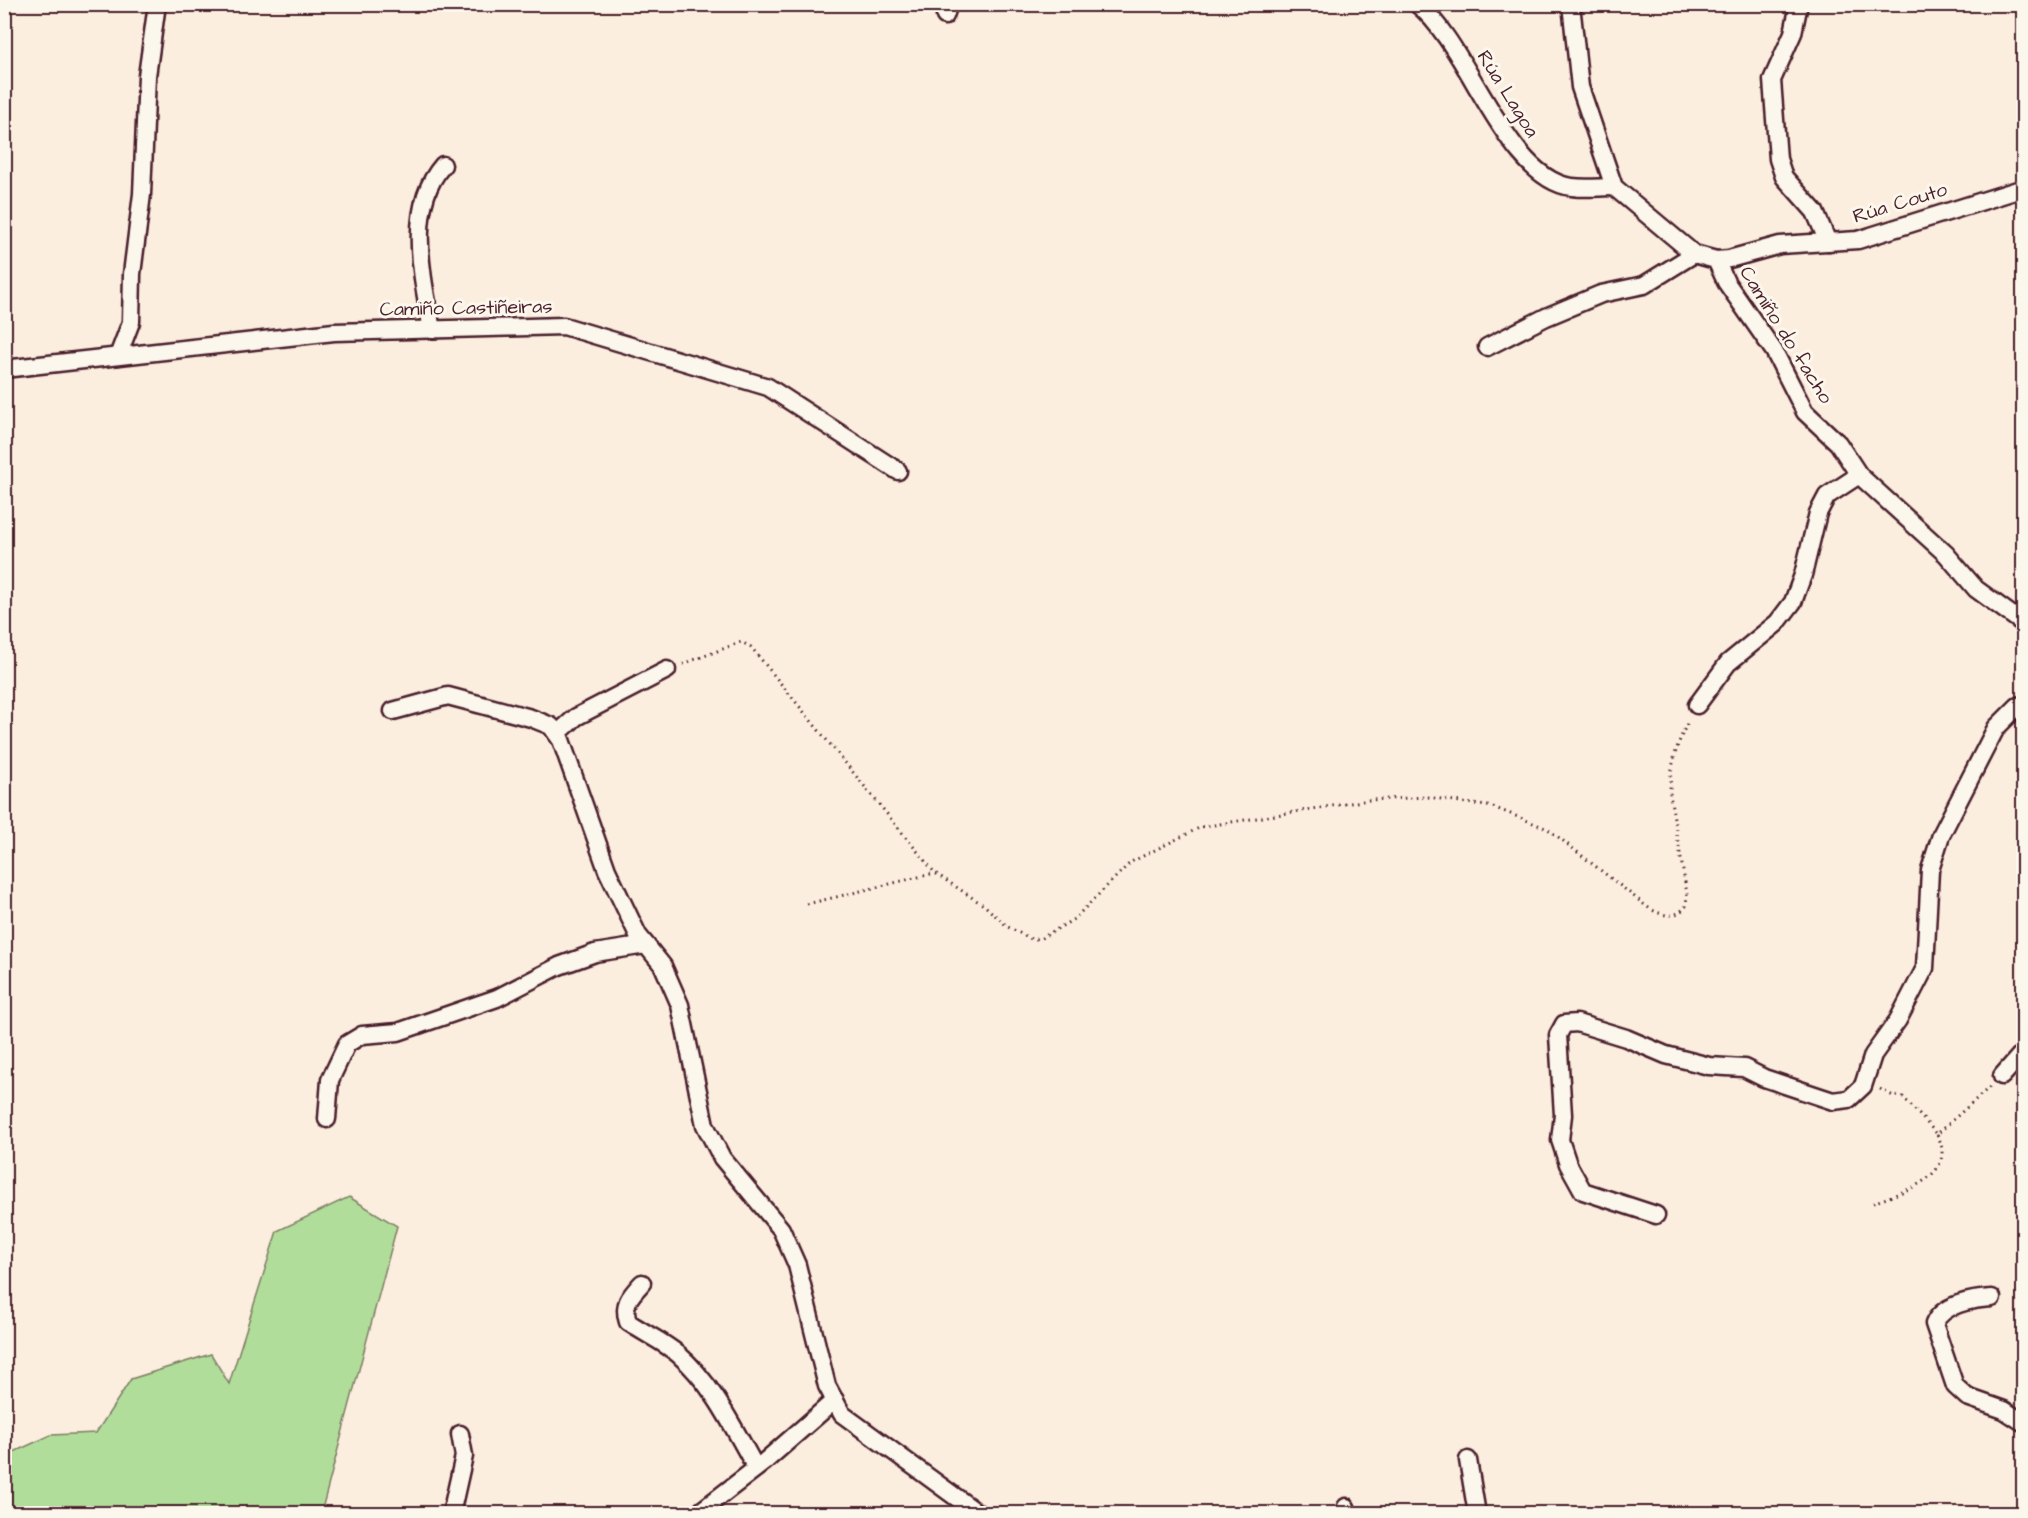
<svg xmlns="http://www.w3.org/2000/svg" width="2028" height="1518" viewBox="0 0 2028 1518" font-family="'Architects Daughter',sans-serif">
<rect width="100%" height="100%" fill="#fbeedf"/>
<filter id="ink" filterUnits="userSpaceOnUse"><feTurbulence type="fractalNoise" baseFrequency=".0167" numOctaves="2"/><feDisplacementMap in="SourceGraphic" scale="12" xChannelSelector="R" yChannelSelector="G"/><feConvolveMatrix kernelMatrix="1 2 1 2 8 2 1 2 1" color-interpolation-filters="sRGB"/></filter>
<g filter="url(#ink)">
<path fill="#b1dd9b" stroke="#7e7e63" stroke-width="1.5" d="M 349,1197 L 397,1226 L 321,1513 L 5,1513 L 5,1456 L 51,1435 L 96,1433 L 131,1379 L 211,1354 L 229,1384 L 277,1231 Z"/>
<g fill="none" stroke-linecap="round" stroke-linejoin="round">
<g stroke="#4a1f2b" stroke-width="21">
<g id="street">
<path d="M 1417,4 C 1469,45 1506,179 1572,187 C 1586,189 1600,187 1614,187"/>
<path d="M 1571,4 L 1580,87 L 1614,187 L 1694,254 L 1716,260 L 1726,282 L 1774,351 L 1805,412 L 1838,443 L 1859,475 L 1946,554 L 1976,589 L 2024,624"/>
<path d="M 1799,4 L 1793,33 L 1772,80 L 1778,159 L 1784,177 L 1815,212 L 1828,242"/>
<path d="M 945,16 L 949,4"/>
<path d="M 1716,260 L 1729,259 L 1780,245 L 1858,240 L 2024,188"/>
<path d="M 432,330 C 423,279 405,208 443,165"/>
<path d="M 1487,347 L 1546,317 L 1601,294 L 1644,285 L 1694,254"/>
<path d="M 118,356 L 131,322 L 132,274 L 142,194 L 147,76 L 157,4"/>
<path d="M 4,369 L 334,332 L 564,326 L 768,387 L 898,471"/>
<path d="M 1697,705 L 1728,663 L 1777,623 L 1793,602 L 1803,575 L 1818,513 L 1827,496 L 1859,475"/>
<path d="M 393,711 L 448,696 L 531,718 L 551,726 L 561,740 L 607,870 L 638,935 L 663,966 L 680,1005 L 705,1125 L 722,1158 L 781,1229 L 797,1265 L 827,1386 L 842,1414 L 979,1514"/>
<path d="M 557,734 L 576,717 L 667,670"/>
<path d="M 2002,1076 L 2024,1051"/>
<path d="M 327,1119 L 330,1080 L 347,1044 L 362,1035 L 398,1032 L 497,998 L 559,966 L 595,953 L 646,945"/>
<path d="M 1656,1215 L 1583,1191 L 1568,1164 L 1560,1140 L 1563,1115 L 1558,1035 L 1564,1024 L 1577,1023 L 1626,1038 L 1666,1055 L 1709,1066 L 1744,1068 L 1764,1078 L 1833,1101 L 1849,1099 L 1863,1086 L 1873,1055 L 1898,1020 L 1925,968 L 1930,870 L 1941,835 L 1996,728 L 2018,706 L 2024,704"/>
<path d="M 642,1283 C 630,1296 622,1304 628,1322 C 644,1333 664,1342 678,1354 C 713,1384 734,1429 756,1468"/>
<path d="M 1992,1298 C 1973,1299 1942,1304 1934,1324 L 1955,1386 L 1967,1397 L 2004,1410 L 2024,1423"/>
<path d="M 1468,1460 L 1477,1514"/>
<path d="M 451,1514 L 464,1456 L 460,1434"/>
<path d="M 697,1514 L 763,1463 L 835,1400"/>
<path d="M 1345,1514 L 1346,1507"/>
</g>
</g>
<g stroke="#4a1f2b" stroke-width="3" stroke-dasharray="1.5 4.5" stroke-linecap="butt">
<path d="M 683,664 L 741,642 L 751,647 L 935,873 L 985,906 L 1008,927 L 1031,939 L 1040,939 L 1074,919 L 1131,862 L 1201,827 L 1369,800 L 1428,797 L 1493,807 L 1548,829 L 1650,909 C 1664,916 1676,919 1686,906 L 1687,894 L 1670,795 C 1670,766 1676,745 1689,720"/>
<path d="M 807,904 L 935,873"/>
<path d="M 1880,1089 L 1893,1096 L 1903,1097 L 1937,1134 L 1991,1086"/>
<path d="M 1873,1203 C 1904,1191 1959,1177 1937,1134"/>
</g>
<use href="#street" stroke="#fbf7ec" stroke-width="16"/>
</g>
</g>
<g text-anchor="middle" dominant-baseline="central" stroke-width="6" stroke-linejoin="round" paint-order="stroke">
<g font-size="20" fill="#4a1f2b" stroke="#fbf7ec">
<text transform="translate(1508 94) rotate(58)">Rúa Lagoa</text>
<text transform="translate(1900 203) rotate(-17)">Rúa Couto</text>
<text transform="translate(466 308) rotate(-1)">Camiño Castiñeiras</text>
<text transform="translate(1786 335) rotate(58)">Camiño do facho</text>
</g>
</g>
<rect width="2028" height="1518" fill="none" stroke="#fbf7ec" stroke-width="24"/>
<rect x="12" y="12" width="2004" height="1494" fill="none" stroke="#4a1f2b" stroke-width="2" filter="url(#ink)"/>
</svg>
